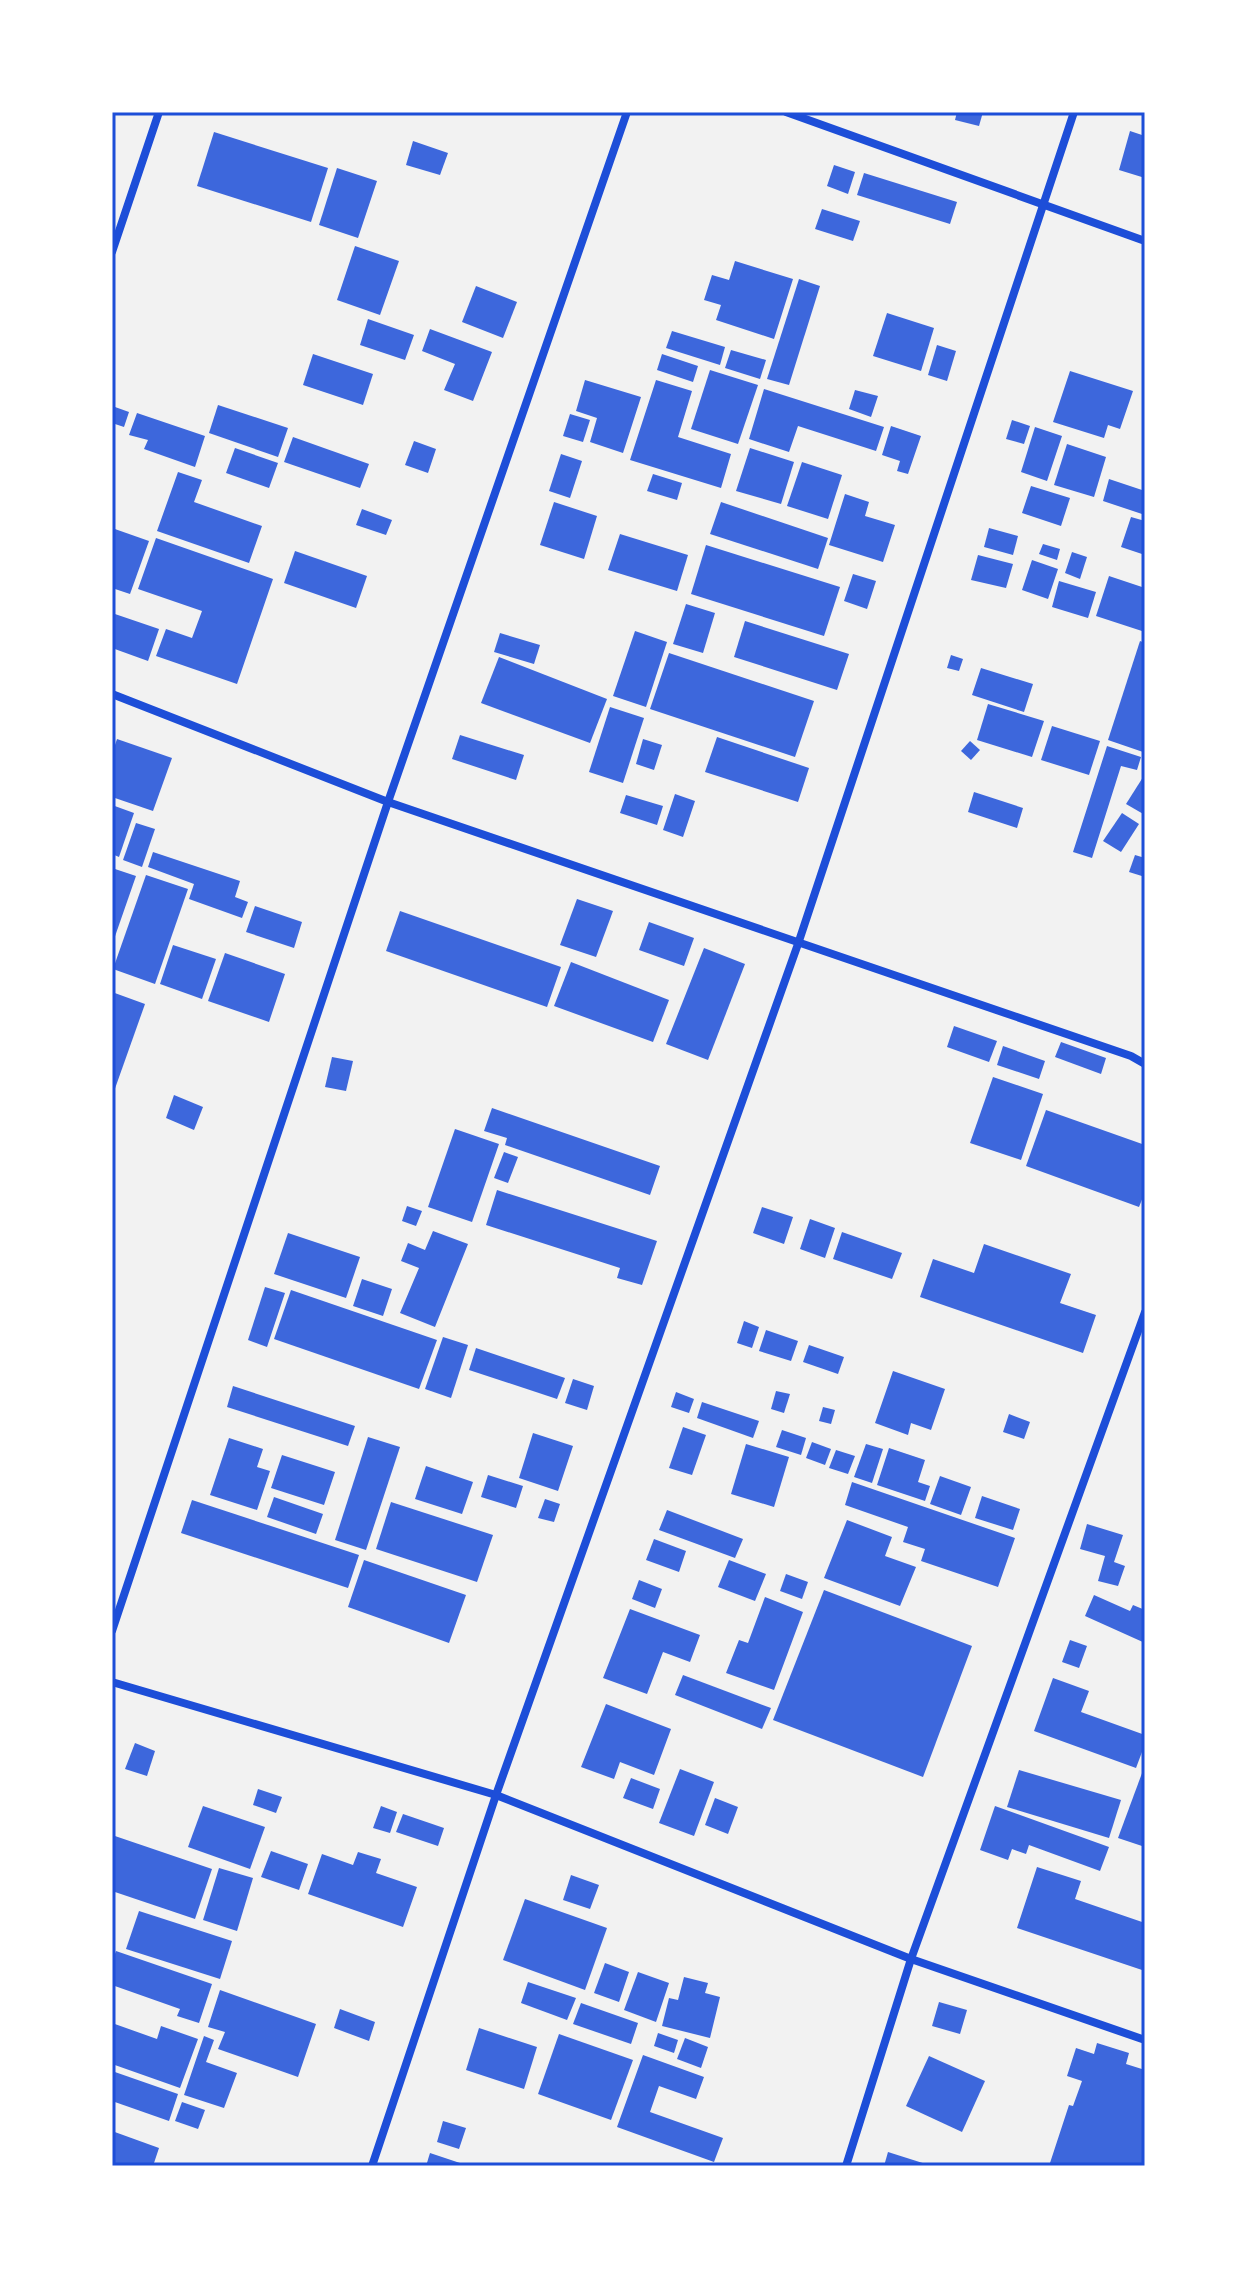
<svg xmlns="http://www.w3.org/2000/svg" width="1257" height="2278" viewBox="0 0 1257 2278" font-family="'Public Sans',sans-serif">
<rect width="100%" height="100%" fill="#f2f2f2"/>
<g fill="#3d67dc">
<path d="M 957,112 L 983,112 L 979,126 L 955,120 Z"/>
<path d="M 1130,131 L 1145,136 L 1145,178 L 1119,170 Z"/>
<path d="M 214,132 L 328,168 L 311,222 L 197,186 Z"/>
<path d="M 413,141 L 448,153 L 440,175 L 406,165 Z"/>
<path d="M 834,165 L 855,172 L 848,194 L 827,186 Z"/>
<path d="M 337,168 L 377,181 L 358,238 L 319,225 Z"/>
<path d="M 864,173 L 957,202 L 950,224 L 857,195 Z"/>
<path d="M 822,209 L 860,221 L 853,241 L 815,229 Z"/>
<path d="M 355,246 L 399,261 L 380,315 L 337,300 Z"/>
<path d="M 735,261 L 793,279 L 774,339 L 716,320 L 721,305 L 704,300 L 712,275 L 729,280 Z"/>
<path d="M 799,279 L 820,286 L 789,385 L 767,379 Z"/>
<path d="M 476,286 L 517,302 L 503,338 L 462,322 Z"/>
<path d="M 887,313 L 934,328 L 921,371 L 873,356 Z"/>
<path d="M 368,319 L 414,335 L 405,360 L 360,345 Z"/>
<path d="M 430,329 L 492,352 L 473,401 L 444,390 L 455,364 L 422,351 Z"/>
<path d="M 672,331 L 725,347 L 720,365 L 666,348 Z"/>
<path d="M 937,345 L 956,351 L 947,381 L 928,375 Z"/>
<path d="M 731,350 L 766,360 L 760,379 L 725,368 Z"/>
<path d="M 313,354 L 373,374 L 363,405 L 303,385 Z"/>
<path d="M 662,354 L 698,366 L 693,382 L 657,370 Z"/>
<path d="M 710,370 L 758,385 L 738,444 L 691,429 Z"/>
<path d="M 1070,371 L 1133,391 L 1120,429 L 1108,425 L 1104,438 L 1053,422 Z"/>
<path d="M 585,380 L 641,397 L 623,453 L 590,442 L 597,418 L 576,411 Z"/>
<path d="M 656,380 L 692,391 L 678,437 L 731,454 L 721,488 L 630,460 Z"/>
<path d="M 764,389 L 884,427 L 876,451 L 798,426 L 789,452 L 749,439 Z"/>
<path d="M 855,390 L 878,396 L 871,417 L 849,409 Z"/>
<path d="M 218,405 L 288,428 L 278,457 L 209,433 Z"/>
<path d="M 115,407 L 129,412 L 124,427 L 112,423 Z"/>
<path d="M 137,413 L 205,436 L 195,467 L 144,449 L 148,440 L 129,435 Z"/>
<path d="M 570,414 L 590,420 L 583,442 L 563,436 Z"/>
<path d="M 1012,420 L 1030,426 L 1024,444 L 1006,439 Z"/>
<path d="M 891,426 L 921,436 L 908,474 L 897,471 L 900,461 L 882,455 Z"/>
<path d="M 1035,427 L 1062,436 L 1047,481 L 1021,472 Z"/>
<path d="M 293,437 L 369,464 L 360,488 L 284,462 Z"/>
<path d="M 414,441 L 436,449 L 428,473 L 405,465 Z"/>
<path d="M 1067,444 L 1106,457 L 1094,497 L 1054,485 Z"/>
<path d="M 235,448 L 278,463 L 269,488 L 226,473 Z"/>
<path d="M 750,448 L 794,462 L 781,504 L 736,491 Z"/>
<path d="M 561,454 L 582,461 L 570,498 L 549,491 Z"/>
<path d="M 802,462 L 842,475 L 828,519 L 787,506 Z"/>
<path d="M 178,472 L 202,480 L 194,502 L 262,526 L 249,563 L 157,531 Z"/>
<path d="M 653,474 L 682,483 L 677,500 L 647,491 Z"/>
<path d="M 1109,479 L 1145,491 L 1145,515 L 1103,501 Z"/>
<path d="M 1031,486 L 1070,498 L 1061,526 L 1022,513 Z"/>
<path d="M 845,494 L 869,502 L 865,516 L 895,525 L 883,562 L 829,545 Z"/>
<path d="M 554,502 L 597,516 L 584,559 L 540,545 Z"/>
<path d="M 721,502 L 828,538 L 818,569 L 710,534 Z"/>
<path d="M 362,509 L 392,520 L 386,535 L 356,525 Z"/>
<path d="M 1131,517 L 1145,521 L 1145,555 L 1121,547 Z"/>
<path d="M 112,528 L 149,541 L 130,594 L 112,588 Z"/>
<path d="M 989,528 L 1018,536 L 1013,555 L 984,547 Z"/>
<path d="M 620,534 L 688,555 L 677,591 L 608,570 Z"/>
<path d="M 156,538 L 273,579 L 237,684 L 156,656 L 166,629 L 192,638 L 202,611 L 138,589 Z"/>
<path d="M 1043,544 L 1060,549 L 1057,560 L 1039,554 Z"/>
<path d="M 706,545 L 840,587 L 824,636 L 691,594 Z"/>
<path d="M 295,551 L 367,576 L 356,608 L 284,583 Z"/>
<path d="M 1072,552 L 1087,557 L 1080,579 L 1065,573 Z"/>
<path d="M 978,555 L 1013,564 L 1006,588 L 971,580 Z"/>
<path d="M 1032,560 L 1058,569 L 1048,599 L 1022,590 Z"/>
<path d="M 853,574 L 876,581 L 867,609 L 844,601 Z"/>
<path d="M 1109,576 L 1145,588 L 1145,632 L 1096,616 Z"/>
<path d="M 1059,581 L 1096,592 L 1088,618 L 1052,607 Z"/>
<path d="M 686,604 L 715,613 L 703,653 L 673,644 Z"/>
<path d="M 112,613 L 159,629 L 148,661 L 112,648 Z"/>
<path d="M 745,621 L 849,654 L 837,690 L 734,657 Z"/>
<path d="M 635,631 L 667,642 L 646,707 L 613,696 Z"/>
<path d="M 500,633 L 540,645 L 534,664 L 494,652 Z"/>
<path d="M 1140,641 L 1145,643 L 1143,752 L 1108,740 Z"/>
<path d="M 669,653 L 814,701 L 795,757 L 650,709 Z"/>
<path d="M 951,655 L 963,659 L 959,671 L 947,668 Z"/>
<path d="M 499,657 L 607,699 L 590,743 L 481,703 Z"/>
<path d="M 981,668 L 1033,684 L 1024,712 L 972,695 Z"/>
<path d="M 988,704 L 1044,721 L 1032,757 L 977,740 Z"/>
<path d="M 610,707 L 644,718 L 623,783 L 589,772 Z"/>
<path d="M 1052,726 L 1100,741 L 1089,775 L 1041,760 Z"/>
<path d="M 460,735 L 524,755 L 516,780 L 452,759 Z"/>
<path d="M 717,737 L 809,768 L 798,802 L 705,772 Z"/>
<path d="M 117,739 L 172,758 L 153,811 L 112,797 L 112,754 Z"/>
<path d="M 643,739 L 662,745 L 654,770 L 636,764 Z"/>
<path d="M 970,741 L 980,750 L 971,760 L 961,751 Z"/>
<path d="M 1107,746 L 1141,757 L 1137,770 L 1121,766 L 1092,858 L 1073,852 Z"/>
<path d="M 1145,774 L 1145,815 L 1126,804 Z"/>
<path d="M 974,792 L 1023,808 L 1017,828 L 968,812 Z"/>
<path d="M 675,794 L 695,801 L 683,837 L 663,830 Z"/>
<path d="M 626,795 L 663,806 L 657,825 L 620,813 Z"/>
<path d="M 112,805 L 134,813 L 119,857 L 112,854 Z"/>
<path d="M 1122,813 L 1139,824 L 1121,852 L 1103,841 Z"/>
<path d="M 136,823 L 155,829 L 142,867 L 123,860 Z"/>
<path d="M 153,852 L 240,881 L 235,897 L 248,902 L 242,918 L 189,899 L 194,884 L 148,867 Z"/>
<path d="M 1135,855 L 1145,858 L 1145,877 L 1129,872 Z"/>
<path d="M 112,868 L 136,876 L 112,945 Z"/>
<path d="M 146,875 L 188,889 L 155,984 L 113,969 Z"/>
<path d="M 577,899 L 613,911 L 596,957 L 560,945 Z"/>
<path d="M 255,906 L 302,922 L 294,948 L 246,932 Z"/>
<path d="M 400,911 L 561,967 L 547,1007 L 386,951 Z"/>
<path d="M 649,922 L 694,938 L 684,966 L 639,950 Z"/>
<path d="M 173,945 L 216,959 L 202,999 L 160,984 Z"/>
<path d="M 704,948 L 745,964 L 708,1060 L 666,1044 Z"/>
<path d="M 225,953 L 285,974 L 269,1022 L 208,1001 Z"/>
<path d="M 571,962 L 669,1000 L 653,1042 L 554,1006 Z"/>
<path d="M 112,992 L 145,1004 L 112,1097 Z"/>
<path d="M 954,1026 L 997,1041 L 989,1062 L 947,1047 Z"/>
<path d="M 1061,1042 L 1106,1058 L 1101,1074 L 1055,1057 Z"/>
<path d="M 1003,1046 L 1045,1061 L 1039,1079 L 997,1065 Z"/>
<path d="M 332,1057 L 353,1061 L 346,1091 L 325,1087 Z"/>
<path d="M 993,1077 L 1043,1094 L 1021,1160 L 970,1143 Z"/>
<path d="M 174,1095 L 203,1107 L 194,1130 L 166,1118 Z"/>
<path d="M 492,1108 L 660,1166 L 650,1195 L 505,1145 L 507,1138 L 484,1131 Z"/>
<path d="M 1046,1110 L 1145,1145 L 1145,1192 L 1139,1207 L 1026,1166 Z"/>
<path d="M 455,1129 L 499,1144 L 472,1222 L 428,1207 Z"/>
<path d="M 504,1152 L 518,1157 L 508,1183 L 494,1178 Z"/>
<path d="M 497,1190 L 657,1241 L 642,1285 L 617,1278 L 620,1268 L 486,1225 Z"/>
<path d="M 407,1206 L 422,1211 L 416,1226 L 402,1221 Z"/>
<path d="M 762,1207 L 793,1217 L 784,1244 L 753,1233 Z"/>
<path d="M 810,1219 L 835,1228 L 825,1258 L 800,1249 Z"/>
<path d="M 433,1231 L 468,1244 L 435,1327 L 400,1313 L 419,1268 L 401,1261 L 408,1243 L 425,1250 Z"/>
<path d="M 842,1232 L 902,1253 L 892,1279 L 833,1259 Z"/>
<path d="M 288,1233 L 360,1257 L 346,1298 L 274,1274 Z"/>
<path d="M 984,1244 L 1071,1274 L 1060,1303 L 1096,1315 L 1083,1353 L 920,1297 L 933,1259 L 974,1273 Z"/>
<path d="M 362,1279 L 392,1289 L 383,1316 L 353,1306 Z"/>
<path d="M 265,1287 L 285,1293 L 267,1347 L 248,1340 Z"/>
<path d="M 291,1290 L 437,1340 L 419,1389 L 274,1339 Z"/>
<path d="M 744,1321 L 759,1327 L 752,1348 L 737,1343 Z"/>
<path d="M 766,1330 L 798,1341 L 791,1361 L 759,1351 Z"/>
<path d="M 443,1337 L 468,1345 L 451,1398 L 425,1389 Z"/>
<path d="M 809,1345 L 844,1357 L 838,1374 L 803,1362 Z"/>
<path d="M 476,1348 L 565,1378 L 557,1399 L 469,1370 Z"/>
<path d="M 893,1371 L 945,1389 L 931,1430 L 911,1423 L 908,1435 L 875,1423 Z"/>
<path d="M 573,1379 L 594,1386 L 587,1410 L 565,1403 Z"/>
<path d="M 233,1386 L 355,1426 L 348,1446 L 227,1407 Z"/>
<path d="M 776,1391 L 790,1394 L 784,1413 L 771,1409 Z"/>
<path d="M 676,1392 L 694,1399 L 689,1413 L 671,1407 Z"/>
<path d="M 702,1402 L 759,1421 L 753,1438 L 697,1418 Z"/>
<path d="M 823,1407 L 835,1410 L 831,1424 L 819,1421 Z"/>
<path d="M 1009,1414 L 1030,1422 L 1024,1439 L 1003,1432 Z"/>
<path d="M 683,1427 L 706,1435 L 692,1475 L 669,1468 Z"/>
<path d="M 782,1430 L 806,1438 L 801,1455 L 776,1447 Z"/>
<path d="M 533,1433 L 573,1446 L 558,1491 L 519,1478 Z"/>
<path d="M 368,1437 L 400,1447 L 366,1550 L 335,1540 Z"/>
<path d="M 229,1438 L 263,1449 L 257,1467 L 270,1471 L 257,1510 L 210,1495 Z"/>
<path d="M 812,1442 L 831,1449 L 825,1465 L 806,1458 Z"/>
<path d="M 746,1444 L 789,1457 L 774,1507 L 731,1494 Z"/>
<path d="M 866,1444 L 883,1449 L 872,1483 L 854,1477 Z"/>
<path d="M 889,1448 L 925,1460 L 918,1482 L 930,1486 L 925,1501 L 877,1485 Z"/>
<path d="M 836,1450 L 855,1456 L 848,1474 L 829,1468 Z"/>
<path d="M 282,1455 L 335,1472 L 324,1505 L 271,1488 Z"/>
<path d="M 426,1466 L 473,1482 L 462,1514 L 415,1499 Z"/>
<path d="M 488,1475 L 523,1486 L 516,1508 L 481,1497 Z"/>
<path d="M 940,1476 L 971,1487 L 961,1515 L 930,1504 Z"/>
<path d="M 852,1482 L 1015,1538 L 998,1587 L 921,1561 L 925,1549 L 903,1542 L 908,1527 L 845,1505 Z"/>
<path d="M 982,1496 L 1020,1509 L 1013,1530 L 975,1518 Z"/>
<path d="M 274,1497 L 323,1514 L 316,1534 L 267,1517 Z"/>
<path d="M 545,1499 L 560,1504 L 554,1522 L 538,1518 Z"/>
<path d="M 192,1500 L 359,1555 L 348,1588 L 181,1533 Z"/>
<path d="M 391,1502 L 493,1535 L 477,1582 L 376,1549 Z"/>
<path d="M 667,1510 L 743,1539 L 735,1558 L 659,1530 Z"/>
<path d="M 847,1520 L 892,1537 L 885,1556 L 916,1567 L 900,1606 L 824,1578 Z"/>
<path d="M 1087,1524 L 1123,1535 L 1114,1562 L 1125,1566 L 1118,1586 L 1098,1581 L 1105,1556 L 1080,1549 Z"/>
<path d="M 654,1539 L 686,1551 L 679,1572 L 646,1560 Z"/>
<path d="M 364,1560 L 466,1595 L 449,1643 L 348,1607 Z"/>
<path d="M 729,1560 L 766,1574 L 755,1601 L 718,1587 Z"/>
<path d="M 786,1574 L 808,1582 L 802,1599 L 780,1591 Z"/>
<path d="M 639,1580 L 662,1589 L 655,1608 L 632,1599 Z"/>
<path d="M 824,1590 L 972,1646 L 923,1777 L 773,1720 Z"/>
<path d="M 1094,1595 L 1130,1611 L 1133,1605 L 1145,1610 L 1145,1643 L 1085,1616 Z"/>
<path d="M 765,1597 L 803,1612 L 774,1690 L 726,1673 L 739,1640 L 748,1643 Z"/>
<path d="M 630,1609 L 700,1635 L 690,1662 L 663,1652 L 647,1694 L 603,1678 Z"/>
<path d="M 1070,1640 L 1087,1646 L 1079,1668 L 1062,1662 Z"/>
<path d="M 683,1675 L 771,1708 L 762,1729 L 675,1695 Z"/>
<path d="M 1053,1678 L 1089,1691 L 1081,1712 L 1145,1735 L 1145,1744 L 1136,1768 L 1034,1731 Z"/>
<path d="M 606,1704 L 671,1729 L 654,1775 L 620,1762 L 614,1779 L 581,1767 Z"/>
<path d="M 135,1743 L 155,1751 L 147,1776 L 125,1769 Z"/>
<path d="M 1145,1765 L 1145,1847 L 1118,1838 Z"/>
<path d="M 680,1769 L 714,1782 L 694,1836 L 659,1823 Z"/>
<path d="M 1019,1770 L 1121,1800 L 1109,1838 L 1007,1807 Z"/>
<path d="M 631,1778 L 660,1789 L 653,1809 L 623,1798 Z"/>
<path d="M 258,1789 L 282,1797 L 276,1813 L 253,1805 Z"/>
<path d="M 715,1798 L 738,1807 L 728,1834 L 705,1825 Z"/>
<path d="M 203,1806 L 265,1827 L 250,1869 L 188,1847 Z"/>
<path d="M 381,1806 L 397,1812 L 390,1833 L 373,1828 Z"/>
<path d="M 995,1806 L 1109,1847 L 1100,1871 L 1029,1845 L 1026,1854 L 1012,1849 L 1008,1860 L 980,1850 Z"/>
<path d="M 403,1814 L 444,1828 L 438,1846 L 396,1832 Z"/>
<path d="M 112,1835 L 212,1869 L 195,1919 L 112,1891 Z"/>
<path d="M 271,1851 L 308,1864 L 299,1890 L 261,1877 Z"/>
<path d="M 358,1852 L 381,1859 L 376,1873 L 417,1887 L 403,1927 L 308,1894 L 322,1854 L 353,1865 Z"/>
<path d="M 1037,1867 L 1081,1881 L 1075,1899 L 1145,1923 L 1145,1971 L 1017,1928 Z"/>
<path d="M 219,1868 L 253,1878 L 237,1931 L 203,1920 Z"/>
<path d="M 571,1875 L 599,1885 L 590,1909 L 563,1900 Z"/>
<path d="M 525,1899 L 607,1928 L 585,1990 L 503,1960 Z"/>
<path d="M 139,1911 L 232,1941 L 220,1979 L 126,1949 Z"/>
<path d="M 116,1951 L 212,1984 L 199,2023 L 177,2016 L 180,2009 L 112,1985 L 112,1962 Z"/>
<path d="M 605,1963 L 629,1972 L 619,2002 L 594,1993 Z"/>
<path d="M 638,1972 L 669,1983 L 656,2022 L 624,2010 Z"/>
<path d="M 684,1977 L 708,1983 L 705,1993 L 720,1997 L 710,2038 L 662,2026 L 669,1998 L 678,2000 Z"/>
<path d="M 528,1982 L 576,1998 L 567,2020 L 521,2003 Z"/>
<path d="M 220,1990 L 316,2024 L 298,2077 L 218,2049 L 225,2032 L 208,2027 Z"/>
<path d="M 939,2002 L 967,2010 L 960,2034 L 932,2026 Z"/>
<path d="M 581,2003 L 638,2023 L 631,2044 L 573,2024 Z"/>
<path d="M 340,2009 L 375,2022 L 369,2041 L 334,2028 Z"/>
<path d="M 112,2023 L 157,2039 L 161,2026 L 198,2039 L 180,2088 L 112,2064 Z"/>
<path d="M 479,2028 L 537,2047 L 524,2089 L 466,2070 Z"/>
<path d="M 658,2033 L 678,2040 L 674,2053 L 654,2046 Z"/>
<path d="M 559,2034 L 633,2060 L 611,2120 L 538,2094 Z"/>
<path d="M 204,2036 L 214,2040 L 206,2062 L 237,2073 L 224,2108 L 184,2095 Z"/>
<path d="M 685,2038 L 708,2047 L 701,2068 L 677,2059 Z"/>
<path d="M 1097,2043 L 1129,2053 L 1126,2064 L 1145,2070 L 1145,2166 L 1049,2166 L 1069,2105 L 1073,2106 L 1082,2081 L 1067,2076 L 1076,2048 L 1094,2054 Z"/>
<path d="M 643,2055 L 704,2077 L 696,2099 L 659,2086 L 650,2112 L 723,2138 L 714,2162 L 617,2127 Z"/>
<path d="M 929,2056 L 985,2081 L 962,2132 L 906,2106 Z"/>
<path d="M 112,2071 L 178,2094 L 169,2121 L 112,2101 Z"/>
<path d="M 182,2102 L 205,2110 L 198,2129 L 175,2121 Z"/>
<path d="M 443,2121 L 466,2128 L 459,2149 L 437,2142 Z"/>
<path d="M 112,2131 L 159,2148 L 153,2166 L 112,2166 Z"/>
<path d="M 888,2152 L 929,2165 L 929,2166 L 884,2166 Z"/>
<path d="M 430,2153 L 460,2163 L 459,2166 L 426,2166 Z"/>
</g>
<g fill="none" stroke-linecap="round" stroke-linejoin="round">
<g stroke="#1d4ed8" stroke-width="8">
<path d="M 786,112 L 1145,241"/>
<path d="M 112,252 L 159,112"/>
<path d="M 112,694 L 388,802 L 1131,1056 L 1145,1064"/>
<path d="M 112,1631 L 388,802 L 627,112"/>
<path d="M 112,1682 L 496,1795 L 911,1959 L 1145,2040"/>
<path d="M 372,2166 L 496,1795 L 798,944 L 1074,112"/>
<path d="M 846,2166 L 911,1959 L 1145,1312"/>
</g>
</g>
<rect width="1257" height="2278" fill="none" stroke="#ffffff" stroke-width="228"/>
<rect x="114" y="114" width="1029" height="2050" fill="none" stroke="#1d4ed8" stroke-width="3"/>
</svg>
